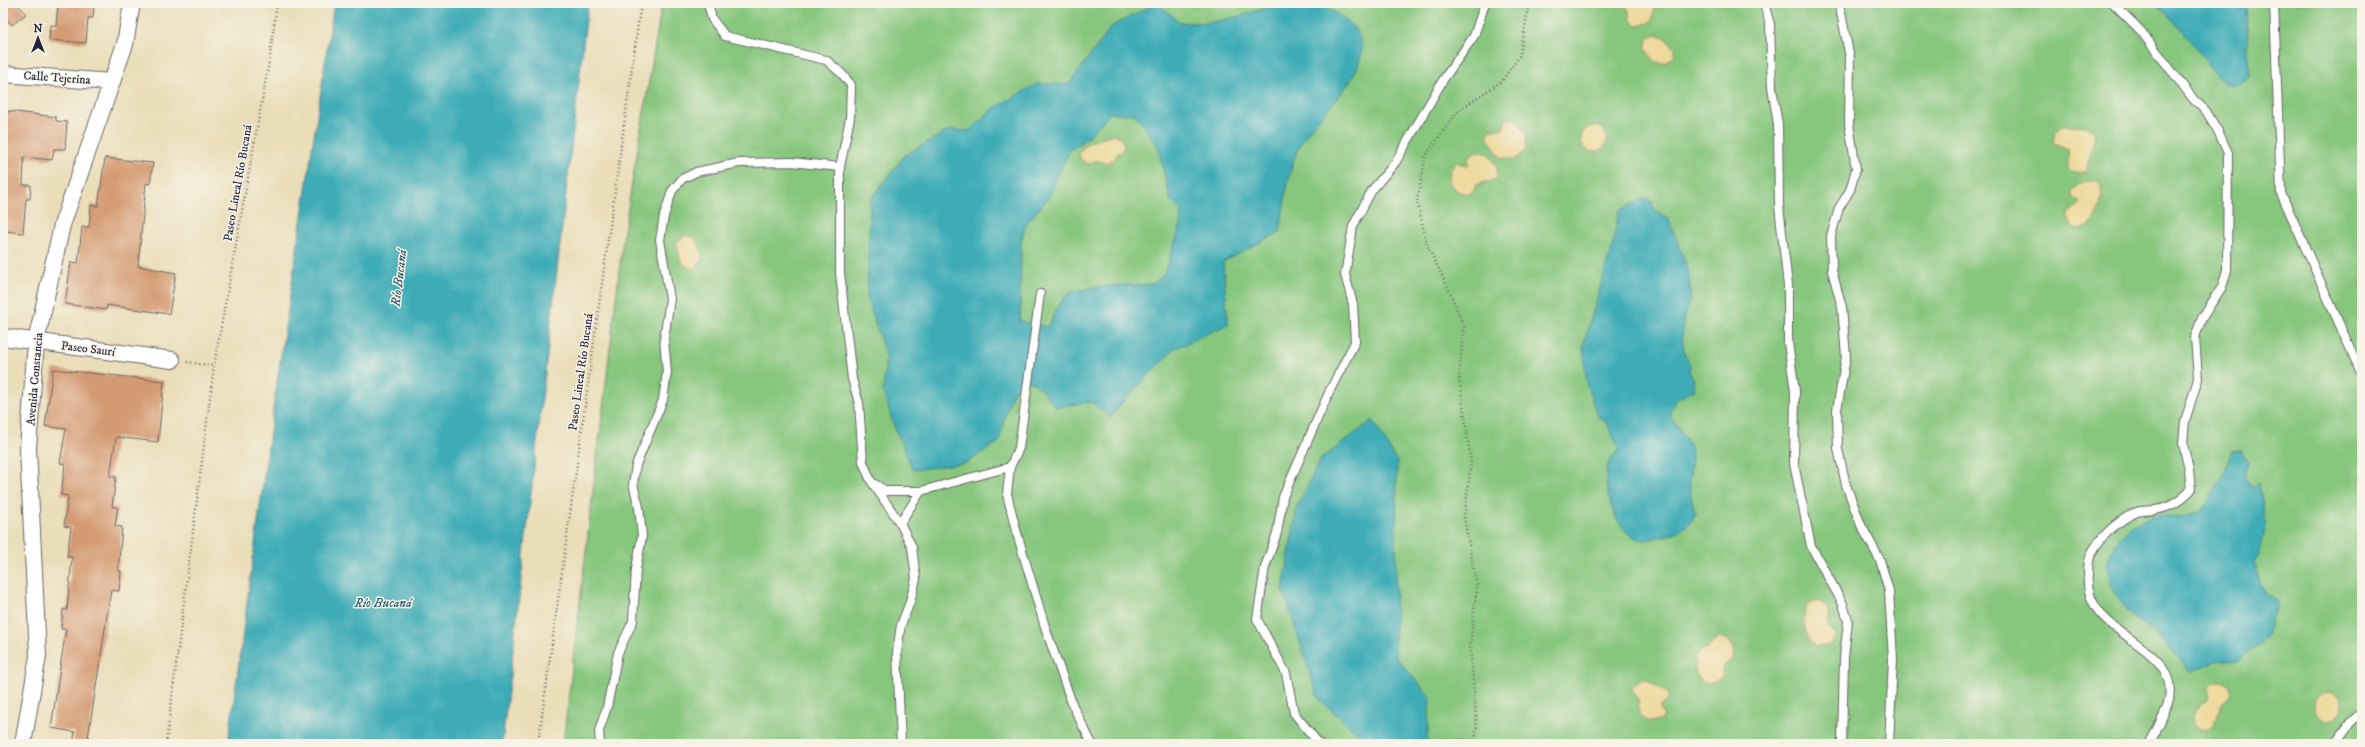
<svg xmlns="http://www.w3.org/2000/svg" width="2365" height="747" viewBox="0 0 2365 747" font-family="'IM FELL DW Pica',serif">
<rect width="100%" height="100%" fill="#f7f3e8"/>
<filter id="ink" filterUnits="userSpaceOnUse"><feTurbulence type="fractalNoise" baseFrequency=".025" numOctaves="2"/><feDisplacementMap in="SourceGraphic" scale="8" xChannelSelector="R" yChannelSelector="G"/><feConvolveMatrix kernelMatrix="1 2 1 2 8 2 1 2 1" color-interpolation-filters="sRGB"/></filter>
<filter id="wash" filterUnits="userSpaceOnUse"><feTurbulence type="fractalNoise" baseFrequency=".012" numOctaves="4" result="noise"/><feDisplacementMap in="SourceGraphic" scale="16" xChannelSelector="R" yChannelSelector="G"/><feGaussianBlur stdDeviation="0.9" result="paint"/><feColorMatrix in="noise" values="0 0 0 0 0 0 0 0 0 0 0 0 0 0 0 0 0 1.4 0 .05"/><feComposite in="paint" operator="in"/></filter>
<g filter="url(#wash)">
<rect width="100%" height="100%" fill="#eadeb9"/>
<path fill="#86c67d" stroke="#54745c" d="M 662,3 L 2362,3 L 2362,744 L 563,744 L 624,231 Z"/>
<g fill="#eeda9e" stroke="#887e6c">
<path d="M 1624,3 L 1651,3 L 1654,6 L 1653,18 L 1648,23 L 1637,25 L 1631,21 L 1629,11 Z"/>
<path d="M 1656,34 L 1664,37 L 1675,49 L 1675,55 L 1666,63 L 1654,62 L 1645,48 L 1649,38 Z"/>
<path d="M 1510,118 L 1516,119 L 1526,133 L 1526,149 L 1515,160 L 1500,157 L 1487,136 L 1491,129 L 1503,129 L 1506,120 Z"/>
<path d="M 2063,125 L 2084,126 L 2094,130 L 2095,136 L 2086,171 C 2059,179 2071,160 2068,149 L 2054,143 L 2056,131 Z"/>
<circle cx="1594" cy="139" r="13"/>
<path d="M 1113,134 L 1121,137 L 1124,147 L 1121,153 L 1118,153 L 1115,159 L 1105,163 L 1097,160 L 1088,164 L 1081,160 L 1079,153 L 1084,146 L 1090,142 Z"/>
<path d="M 1476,151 L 1489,154 L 1497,167 L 1497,179 L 1478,184 C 1475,186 1475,190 1472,192 C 1464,198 1452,188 1449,181 L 1450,170 L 1456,162 L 1468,166 L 1468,158 Z"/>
<path d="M 2088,180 L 2098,181 L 2100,184 C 2104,200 2099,228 2079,230 L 2073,228 L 2068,218 L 2068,214 L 2080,203 L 2074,198 L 2072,193 C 2076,187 2080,182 2088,180 Z"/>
<path d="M 685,235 C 698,236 702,249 702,260 L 694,269 C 680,267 678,255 677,242 Z"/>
<path d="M 1818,601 L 1827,606 L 1830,615 L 1827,626 L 1836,635 L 1832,643 L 1827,646 L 1816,647 C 1805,638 1800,618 1807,605 Z"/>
<path d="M 1722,638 C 1731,640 1735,650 1733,659 L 1723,666 L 1723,675 C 1717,681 1710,684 1702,683 L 1695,672 L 1695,656 L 1702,650 L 1709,647 L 1717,639 Z"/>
<path d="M 1643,679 L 1647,680 L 1666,692 L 1669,698 L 1660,708 L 1663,716 L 1659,721 L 1648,722 L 1639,716 L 1639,700 L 1632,692 L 1632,686 Z"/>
<path d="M 2221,681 L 2229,685 L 2232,694 L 2222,703 L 2214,726 C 2206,731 2199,731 2193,723 C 2193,710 2197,705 2208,700 C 2211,689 2205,682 2221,681 Z"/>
<circle cx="2328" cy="706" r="14"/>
</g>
<g fill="#3cacb7" stroke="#2f6779" fill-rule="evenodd">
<path d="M 334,3 L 588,3 L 502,744 L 228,744 L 275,395 Z"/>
<path d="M 1157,3 L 1181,23 C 1193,22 1206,24 1218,21 C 1250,15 1279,0 1312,3 C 1324,4 1340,15 1349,23 C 1390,60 1320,110 1302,141 C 1287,168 1285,202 1280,232 L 1223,262 L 1228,324 L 1174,349 L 1121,404 L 1110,418 L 1092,402 L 1055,407 C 1016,347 1008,406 999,442 L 966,463 L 913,470 L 894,426 L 883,391 L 886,357 L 867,297 L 870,200 L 905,155 L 949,130 L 970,131 L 992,109 L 1037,84 L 1069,84 L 1112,26 ZM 1110,113 L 1135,114 L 1158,146 L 1170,200 L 1181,210 L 1180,227 L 1164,274 L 1153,284 C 1136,285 1079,285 1067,295 C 1058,303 1053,317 1048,327 L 1020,321 L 1021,241 L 1026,224 L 1048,198 L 1069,151 L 1087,138 Z"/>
<path d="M 2155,3 L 2246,3 L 2249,76 L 2240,84 L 2232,86 L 2219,80 L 2190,39 Z"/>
<path d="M 1645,198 L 1651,201 L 1655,210 L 1668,218 L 1688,269 L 1691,295 L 1683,321 L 1682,337 L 1684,352 L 1690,365 L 1689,371 L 1694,380 L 1695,389 C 1682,398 1674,395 1670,414 C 1676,427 1688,436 1691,451 C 1693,460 1691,466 1690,475 C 1688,487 1692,503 1696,514 C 1687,528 1675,535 1658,537 C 1654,538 1648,540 1643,540 C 1616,537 1605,494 1606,472 C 1607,463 1615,455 1619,448 L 1605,420 L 1598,417 L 1587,386 L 1583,346 L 1613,243 L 1619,211 Z"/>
<path d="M 1373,420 L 1397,462 L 1395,656 L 1430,697 L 1427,744 L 1369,744 L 1318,698 L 1283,590 L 1297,506 L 1321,459 Z"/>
<path d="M 2241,450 L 2247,463 L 2244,477 L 2252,488 L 2259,482 C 2263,512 2272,536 2253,562 L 2264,592 L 2278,601 L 2266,639 L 2238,660 L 2215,662 L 2191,671 L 2158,636 L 2127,611 L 2110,584 L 2108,560 L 2115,542 L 2132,526 L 2154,515 L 2182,517 L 2200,512 L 2222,479 L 2232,451 Z"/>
</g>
<g id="blocks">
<g fill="#d49a71">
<path d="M 3,3 L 16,3 L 26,14 L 12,25 L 3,15 Z"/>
<path d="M 58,3 L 94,3 L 93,18 L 88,18 L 86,43 L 49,40 L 50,25 L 56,26 Z"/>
<path d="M 8,111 L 56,117 L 56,121 L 67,122 L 65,149 L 54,149 L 52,160 L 24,157 L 23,185 L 31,185 L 30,199 L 26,199 L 23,233 L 3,231 L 3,117 L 7,118 Z"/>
<path d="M 105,158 L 153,163 L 150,184 L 146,183 L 138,266 L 176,273 L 169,314 L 107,305 L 106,310 L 65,304 L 71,262 L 78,263 L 82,227 L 89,227 L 91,205 L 98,206 Z"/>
<path d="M 53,369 L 164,381 L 158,442 L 116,437 L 110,476 L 116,477 L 112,507 L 118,507 L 115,526 L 122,527 L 118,571 L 121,571 L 119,591 L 111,590 L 87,744 L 73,744 L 75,732 L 51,728 L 66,629 L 61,629 L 63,609 L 67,610 L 72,557 L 67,557 L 71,527 L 64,526 L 68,496 L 61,495 L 65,464 L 60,463 L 66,429 L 45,426 Z"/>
</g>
</g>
</g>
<g filter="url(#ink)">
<use href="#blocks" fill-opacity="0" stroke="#686467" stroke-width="1"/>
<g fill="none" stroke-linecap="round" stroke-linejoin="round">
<g stroke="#686467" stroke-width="10">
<g id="service">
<path d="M 708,3 L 712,19 L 725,36 L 826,60 L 842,74 L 851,85 L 850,118 L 840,167 L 840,273 L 852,379 L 859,403 L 863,462 L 871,481 L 900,523 L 912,547 L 916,579 L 910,602 L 901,625 L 897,652 L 901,744"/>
<path d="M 1764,3 L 1770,24 L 1772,87 L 1778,125 L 1779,206 L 1788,286 L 1788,343 L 1795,391 L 1794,464 L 1811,546 L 1843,604 L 1848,621 L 1844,658 L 1842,744"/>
<path d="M 1839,3 L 1850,58 L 1849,124 L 1856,169 L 1850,190 L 1839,208 L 1831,236 L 1832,271 L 1842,307 L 1846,357 L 1837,410 L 1838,449 L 1846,485 L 1861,525 L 1880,560 L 1889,591 L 1893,660 L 1889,744"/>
<path d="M 2113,3 L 2140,30 L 2194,100 L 2206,111 L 2218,131 L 2228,153 L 2227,270 L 2222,287 L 2202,318 L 2195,337 L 2198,379 L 2185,421 L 2183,444 L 2189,470 L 2191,490 C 2180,501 2170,508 2155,510 C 2149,511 2142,510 2137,512 C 2118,520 2097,539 2090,557 C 2088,563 2088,570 2088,575 C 2082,637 2179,641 2169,699 C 2166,713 2157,728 2151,741 L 2153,744"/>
<path d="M 2274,3 L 2281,193 L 2362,375"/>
<path d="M 1010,467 L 1007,494 L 1016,530 L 1046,630 L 1073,706 L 1092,744"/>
<path d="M 873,483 L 886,491 L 921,491 L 1010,467 L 1019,448 L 1040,294"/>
<path d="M 900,523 L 921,491"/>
<path d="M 600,744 L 599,731 L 607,707 L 618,653 L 633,621 L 636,569 L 642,536 L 639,507 L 633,484 L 636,465 L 663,400 L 667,372 L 664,339 L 670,299 L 660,240 L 664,216 L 672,191 L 682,179 L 696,172 L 739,163 L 791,162 L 840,167"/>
<path d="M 1319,744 L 1294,713 L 1286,673 L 1257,619 L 1265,567 L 1277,533 L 1283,497 L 1330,390 L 1355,342 L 1353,304 L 1345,275 L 1353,226 L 1372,190 L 1395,163 L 1443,80 L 1474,36 L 1485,3"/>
<path d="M 2335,744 L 2350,723 L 2362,712"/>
</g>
</g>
<g stroke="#686467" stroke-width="18">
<g id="minor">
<path d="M 3,74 L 112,82"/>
<path d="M 3,337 L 172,360"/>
<path d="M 23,744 L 38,656 L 28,448 L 36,342 L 62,225 L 125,44 L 132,3"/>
</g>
</g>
<g stroke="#686467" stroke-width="2.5" stroke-dasharray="1 3" stroke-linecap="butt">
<path d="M 187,362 L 214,366"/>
<path d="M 166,744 L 214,366 L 270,56 L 277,3"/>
<path d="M 538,744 L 641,3"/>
<path d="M 1474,744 L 1477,727 L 1470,645 L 1477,586 L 1464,518 L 1471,463 L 1459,376 L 1464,327 L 1450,292 L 1427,245 L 1417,201 L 1426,155 L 1458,111 L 1502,81 L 1520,55 L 1529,3"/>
</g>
<use href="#service" stroke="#fff" stroke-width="8"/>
<use href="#minor" stroke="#fff" stroke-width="16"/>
</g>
</g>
<g text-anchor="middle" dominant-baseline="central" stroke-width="3" stroke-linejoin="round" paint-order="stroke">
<g font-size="12" fill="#22223b" stroke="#f7f3e8">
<text transform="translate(57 78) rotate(4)">Calle Tejerina</text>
<text transform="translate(238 183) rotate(-80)">Paseo Lineal Río Bucaná</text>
<text transform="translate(88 349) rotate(7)">Paseo Saurí</text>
<text transform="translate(581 372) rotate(-82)">Paseo Lineal Río Bucaná</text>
<text transform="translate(35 379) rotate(-85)">Avenida Constancia</text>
</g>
<g font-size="13" font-style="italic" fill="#2c596d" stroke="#f7f3e8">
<text transform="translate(399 278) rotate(-83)">Río Bucaná</text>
<text x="383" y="603">Río Bucaná</text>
</g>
</g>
<rect width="2365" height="747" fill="none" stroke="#f7f3e8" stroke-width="16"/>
<g transform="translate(38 38)" stroke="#f7f3e8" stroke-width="3" paint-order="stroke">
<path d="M0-3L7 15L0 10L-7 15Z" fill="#22223b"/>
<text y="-6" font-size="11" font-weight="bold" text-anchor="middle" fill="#22223b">N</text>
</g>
</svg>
